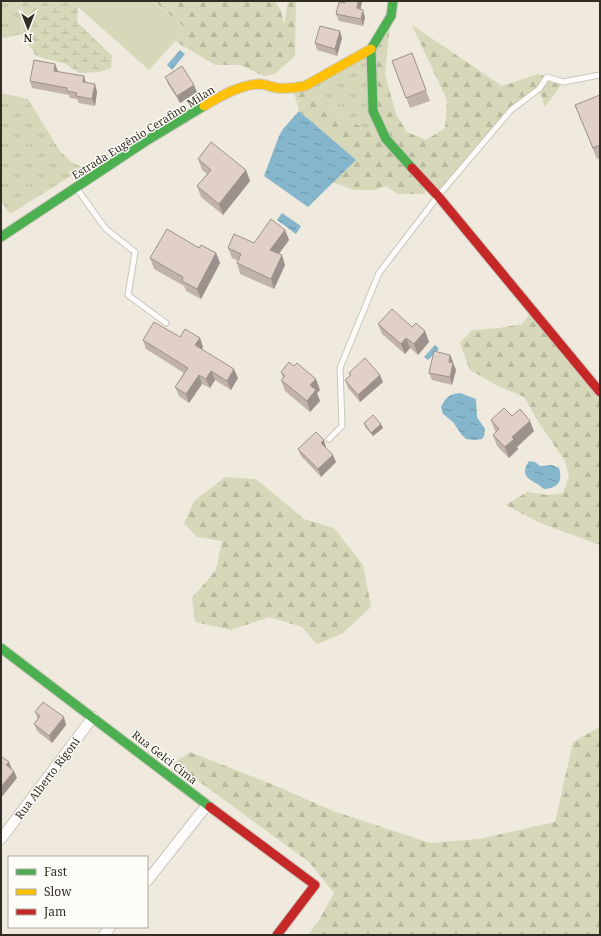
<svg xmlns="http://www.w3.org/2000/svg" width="601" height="936" viewBox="0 0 601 936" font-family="'Noto Serif',serif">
<defs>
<pattern id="grass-tufts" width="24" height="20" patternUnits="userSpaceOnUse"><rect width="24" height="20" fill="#d6d8b9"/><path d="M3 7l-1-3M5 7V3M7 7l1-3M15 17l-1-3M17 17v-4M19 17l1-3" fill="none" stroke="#b8ba9f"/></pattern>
<pattern id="forest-firs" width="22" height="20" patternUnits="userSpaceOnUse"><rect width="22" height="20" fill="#d6d8b9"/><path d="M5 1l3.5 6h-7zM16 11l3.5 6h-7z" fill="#b8ba9f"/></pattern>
<pattern id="wetland-marsh" width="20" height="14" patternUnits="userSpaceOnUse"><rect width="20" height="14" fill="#d6d8b9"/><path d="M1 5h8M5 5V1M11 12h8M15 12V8" fill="none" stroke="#b8ba9f"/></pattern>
<pattern id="water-ripples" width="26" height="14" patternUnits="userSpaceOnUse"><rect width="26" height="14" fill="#85b6cc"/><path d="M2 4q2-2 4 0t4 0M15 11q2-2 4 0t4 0" fill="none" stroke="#6d94a5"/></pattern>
</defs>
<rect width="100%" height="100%" fill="#efeadd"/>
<g fill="url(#grass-tufts)">
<path d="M 1,1 L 22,1 L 21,17 L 22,34 L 4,38 L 1,38 Z"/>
<path d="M 371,49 L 386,139 L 352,122 L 323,105 L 305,86 Z"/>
<path d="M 1,93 L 28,99 L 60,151 L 71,162 L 84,168 L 10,214 L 1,202 Z"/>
</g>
<g fill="url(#forest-firs)">
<path d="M 154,1 L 276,1 L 276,3 L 281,10 L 284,25 L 288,1 L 296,1 L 295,56 L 275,74 L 264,76 L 241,65 L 215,65 L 175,41 L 186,29 Z"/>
<path d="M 391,16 L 385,74 L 396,114 L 407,132 L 426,140 L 445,128 L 447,100 L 412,25 L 502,86 L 538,74 L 563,82 L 545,107 L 539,89 L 511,110 L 438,196 L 429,186 L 424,194 L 398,194 L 386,186 L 375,190 L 354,190 L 333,182 L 355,160 L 299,111 L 293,89 L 305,86 L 323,105 L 352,122 L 386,138 L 373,111 L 371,49 Z"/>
<path d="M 532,311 L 600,392 L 600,545 L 540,523 L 506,505 L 527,492 L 548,495 L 563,493 L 569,476 L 565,461 L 539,423 L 524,397 L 500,387 L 470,370 L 460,343 L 472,330 L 499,328 L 522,324 Z"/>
<path d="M 225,477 L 256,479 L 304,519 L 334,528 L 363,565 L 371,607 L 342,634 L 317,644 L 302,627 L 269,617 L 231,630 L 195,622 L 192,598 L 216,570 L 222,541 L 197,537 L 184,523 L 194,501 Z"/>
<path d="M 600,727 L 600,935 L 308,935 L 318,922 L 334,893 L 309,862 L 174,763 L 190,752 L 274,785 L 333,811 L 430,843 L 479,839 L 555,822 L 573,742 Z"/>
</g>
<path fill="url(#wetland-marsh)" d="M 22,1 L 83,1 L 78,7 L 77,22 L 112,56 L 111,68 L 99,72 L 79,73 L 66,64 L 36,56 L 22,34 Z"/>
<path fill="#d6d8b9" d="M 83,1 L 153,1 L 186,29 L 149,70 L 78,7 Z"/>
<g fill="url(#water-ripples)">
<path d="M 180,50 L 185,54 L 172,70 L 167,65 Z"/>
<path d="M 299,111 L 356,160 L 308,207 L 264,176 L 279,136 L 283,129 Z"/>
<path d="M 282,213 L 301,226 L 296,234 L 277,220 Z"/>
<path d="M 435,345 L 439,349 L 428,360 L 424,357 Z"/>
<path d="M 460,393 L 476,399 L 477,417 L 485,429 L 484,436 L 482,439 L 474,440 L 466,439 L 461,434 L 453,422 L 443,414 L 441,407 C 446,397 449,394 460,393 Z"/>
<path d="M 529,461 L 535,462 L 540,466 L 552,465 L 559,468 C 563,482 558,488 544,489 C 535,480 517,479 529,461 Z"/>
</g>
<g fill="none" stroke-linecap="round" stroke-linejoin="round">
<g stroke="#cac6bc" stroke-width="7">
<g id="lane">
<path d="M 77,189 L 106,229 L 135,252 L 128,295 L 166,323"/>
<path d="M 329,439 L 342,426 L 340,368 L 379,273 L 438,196 L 511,110 L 539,89 L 547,77 L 563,82 L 600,75"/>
</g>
</g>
<g stroke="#cac6bc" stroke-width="12">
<g id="street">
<path d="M 1,839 L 93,717"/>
<path d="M 147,881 L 207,805"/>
<path d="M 104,935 L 110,927"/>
</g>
</g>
<g stroke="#cac6bc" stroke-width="11">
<g id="fast">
<path d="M 393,1 L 391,16 L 371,49 L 373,111 L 386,139 L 412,168"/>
<path d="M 1,237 L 146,141 L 204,106"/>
<path d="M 1,648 L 210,807"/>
</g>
</g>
<g stroke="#cac6bc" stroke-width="11">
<path id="slow" d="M 204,106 C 221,96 239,85 259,84 C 265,84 271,87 277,88 C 287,89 295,88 305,86 L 371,49"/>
</g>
<g stroke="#cac6bc" stroke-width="11">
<g id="jam">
<path d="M 412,168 L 438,196 L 600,392"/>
<path d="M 210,807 L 315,885 L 277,935"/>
</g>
</g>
<use href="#lane" stroke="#fdfcfa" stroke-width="5"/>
<use href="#street" stroke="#fdfcfa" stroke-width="10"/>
<use href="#fast" stroke="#4caf50" stroke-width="9"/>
<use href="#slow" stroke="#ffc107" stroke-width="9"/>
<use href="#jam" stroke="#c62828" stroke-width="9"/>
</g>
<g fill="#c1b3ab">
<path d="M 345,1 L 362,1 L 361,9 L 365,17 L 363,26 L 339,21 L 336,14 L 345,3 Z"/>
<path d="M 342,38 L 337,56 L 317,50 L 315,43 Z"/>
<path d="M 412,53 L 430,101 L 410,108 L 392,61 Z"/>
<path d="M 55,64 L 58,71 L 86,83 L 97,92 L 95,106 L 79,103 L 77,99 L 70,98 L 69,95 L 32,88 L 30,81 Z"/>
<path d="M 165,77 L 197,92 L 180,103 L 168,84 Z"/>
<path d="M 600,95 L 600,158 L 597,159 L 575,105 Z"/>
<path d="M 198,159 L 246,170 L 250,181 L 223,215 L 201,197 L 197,186 L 207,174 L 202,170 Z"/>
<path d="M 285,230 L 289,240 L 279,254 L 285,265 L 274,289 L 240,274 L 237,263 L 238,261 L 232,258 L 228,248 L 254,243 Z"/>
<path d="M 199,248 L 216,253 L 220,263 L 201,299 L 186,291 L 184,286 L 154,269 L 150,258 Z"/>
<path d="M 378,324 L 412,327 L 425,331 L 429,342 L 418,355 L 410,348 L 405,354 L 382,334 Z"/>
<path d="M 200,338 L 203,347 L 202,349 L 238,378 L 231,390 L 215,380 L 210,388 L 202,384 L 189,403 L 179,396 L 175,387 L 184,373 L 146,349 L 143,340 Z"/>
<path d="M 450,355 L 456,370 L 452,385 L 432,380 L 429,373 Z"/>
<path d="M 281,372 L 320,390 L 317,393 L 320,401 L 310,412 L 285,391 L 281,380 L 283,378 Z"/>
<path d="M 349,373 L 383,382 L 360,402 L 348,388 L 345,380 L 350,376 Z"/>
<path d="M 512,416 L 534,431 L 517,447 L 518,449 L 509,458 L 497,446 L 493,435 L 496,432 L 495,431 L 491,420 Z"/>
<path d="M 364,423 L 383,428 L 373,436 L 365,427 Z"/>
<path d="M 326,447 L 325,448 L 336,462 L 321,477 L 301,456 L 298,449 Z"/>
<path d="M 35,712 L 66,725 L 52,743 L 37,731 L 34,724 L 38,719 Z"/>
</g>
<g fill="#9d928b">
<path d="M 358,1 L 362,1 L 359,16 L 357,8 Z"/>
<path d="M 363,10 L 365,17 L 363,26 L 361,19 Z"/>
<path d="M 340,31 L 342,38 L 337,56 L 335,49 Z"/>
<path d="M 55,64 L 58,72 L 54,71 Z"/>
<path d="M 84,76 L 86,83 L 83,82 Z"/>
<path d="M 95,84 L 97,92 L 95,106 L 92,99 Z"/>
<path d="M 194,85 L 197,92 L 180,103 L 177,96 Z"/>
<path d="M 246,170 L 250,181 L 223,215 L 219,204 Z"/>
<path d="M 285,230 L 289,240 L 274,260 L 270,250 Z"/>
<path d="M 216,253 L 220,263 L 201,299 L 197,289 Z"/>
<path d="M 282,255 L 285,265 L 274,289 L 271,279 Z"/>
<path d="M 425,331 L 429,342 L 418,355 L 414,344 Z"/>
<path d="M 200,338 L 203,347 L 199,355 L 195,345 Z"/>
<path d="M 406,338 L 410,348 L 405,354 L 401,344 Z"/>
<path d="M 450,355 L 453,362 L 451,369 L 449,362 Z"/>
<path d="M 453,363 L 456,370 L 452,385 L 450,377 Z"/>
<path d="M 234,369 L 238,378 L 231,390 L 227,381 Z"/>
<path d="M 211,371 L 215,380 L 210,388 L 206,379 Z"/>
<path d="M 199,375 L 202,384 L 189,403 L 186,394 Z"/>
<path d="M 380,375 L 383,382 L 360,402 L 358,395 Z"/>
<path d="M 316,379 L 320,390 L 317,393 L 320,401 L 310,412 L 307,401 L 310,385 Z"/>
<path d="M 530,421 L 534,431 L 517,447 L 518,449 L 509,458 L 505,447 L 512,437 Z"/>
<path d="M 381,424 L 383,428 L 373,436 L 371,433 Z"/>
<path d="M 324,440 L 326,447 L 323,450 L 321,443 Z"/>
<path d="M 333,455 L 336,462 L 321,477 L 318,469 Z"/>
<path d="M 64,717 L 66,725 L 52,743 L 49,736 Z"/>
<path d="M 9,762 L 12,769 L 6,765 Z"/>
<path d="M 14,771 L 17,778 L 1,798 L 1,787 Z"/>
</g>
<g fill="#e0d0c7" stroke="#9d928b">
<path d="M 345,1 L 358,1 L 357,8 L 363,10 L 361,19 L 336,14 L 339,2 L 345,3 Z"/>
<path d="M 320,26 L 340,31 L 335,49 L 315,43 Z"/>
<path d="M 412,53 L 426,90 L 406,98 L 392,61 Z"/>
<path d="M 34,60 L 55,64 L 54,71 L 84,76 L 83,82 L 95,84 L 92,99 L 76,96 L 77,93 L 67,91 L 67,88 L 30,81 Z"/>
<path d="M 182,66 L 194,85 L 177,96 L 165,77 Z"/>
<path d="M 600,95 L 600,145 L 593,148 L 575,105 Z"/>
<path d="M 211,142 L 246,170 L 219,204 L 197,186 L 211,170 L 198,159 Z"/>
<path d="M 271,219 L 285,230 L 270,250 L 282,255 L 271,279 L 237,263 L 241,254 L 228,248 L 234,234 L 254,243 Z"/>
<path d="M 167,229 L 199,248 L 201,245 L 216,253 L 197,289 L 182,281 L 183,277 L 150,258 Z"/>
<path d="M 392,309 L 412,327 L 416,323 L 425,331 L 414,344 L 406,338 L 401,344 L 378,324 Z"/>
<path d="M 154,322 L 180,337 L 185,329 L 200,338 L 195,345 L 234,369 L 227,381 L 211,371 L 206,379 L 199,375 L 186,394 L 175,387 L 188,368 L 143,340 Z"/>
<path d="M 434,351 L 450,355 L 449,362 L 453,363 L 450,377 L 429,373 Z"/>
<path d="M 365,358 L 380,375 L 358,395 L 345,380 L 351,375 L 349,373 Z"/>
<path d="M 289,362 L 294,366 L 297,363 L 316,379 L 310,385 L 316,390 L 307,401 L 281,380 L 285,376 L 281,372 Z"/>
<path d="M 504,408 L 512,416 L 520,409 L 530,421 L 512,437 L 514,439 L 505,447 L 493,435 L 499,429 L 491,420 Z"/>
<path d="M 373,415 L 381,424 L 371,433 L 364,423 Z"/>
<path d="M 316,432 L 324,440 L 321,443 L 333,455 L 318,469 L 298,449 Z"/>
<path d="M 43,702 L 64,717 L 49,736 L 34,724 L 40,716 L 35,712 Z"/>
<path d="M 1,756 L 9,762 L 6,765 L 14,771 L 1,787 Z"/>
</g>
<g text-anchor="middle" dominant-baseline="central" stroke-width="3" stroke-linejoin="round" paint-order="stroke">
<g font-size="11" fill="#312d24" stroke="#fdfcf7">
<text transform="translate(143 132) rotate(-32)">Estrada Eugênio Cerafino Milan</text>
<text transform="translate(165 757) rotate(38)">Rua Gelci Cima</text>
<text transform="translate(47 778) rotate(-53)">Rua Alberto Rigoni</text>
</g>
</g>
<rect width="601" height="936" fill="none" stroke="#312d24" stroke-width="4"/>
<rect x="8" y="856" width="140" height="72" fill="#fdfcf7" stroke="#aba9a3"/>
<rect x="16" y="869" width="20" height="6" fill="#4caf50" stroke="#aba9a3"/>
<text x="44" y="876" font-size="12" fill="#312d24">Fast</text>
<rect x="16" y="889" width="20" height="6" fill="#ffc107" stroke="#aba9a3"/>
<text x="44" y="896" font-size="12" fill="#312d24">Slow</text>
<rect x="16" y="909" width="20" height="6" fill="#c62828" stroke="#aba9a3"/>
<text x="44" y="916" font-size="12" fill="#312d24">Jam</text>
<g transform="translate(28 28) rotate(180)" stroke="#fdfcf7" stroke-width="3" paint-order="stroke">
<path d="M0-3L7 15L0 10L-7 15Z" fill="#312d24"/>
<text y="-6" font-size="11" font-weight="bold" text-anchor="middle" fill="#312d24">N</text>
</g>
</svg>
